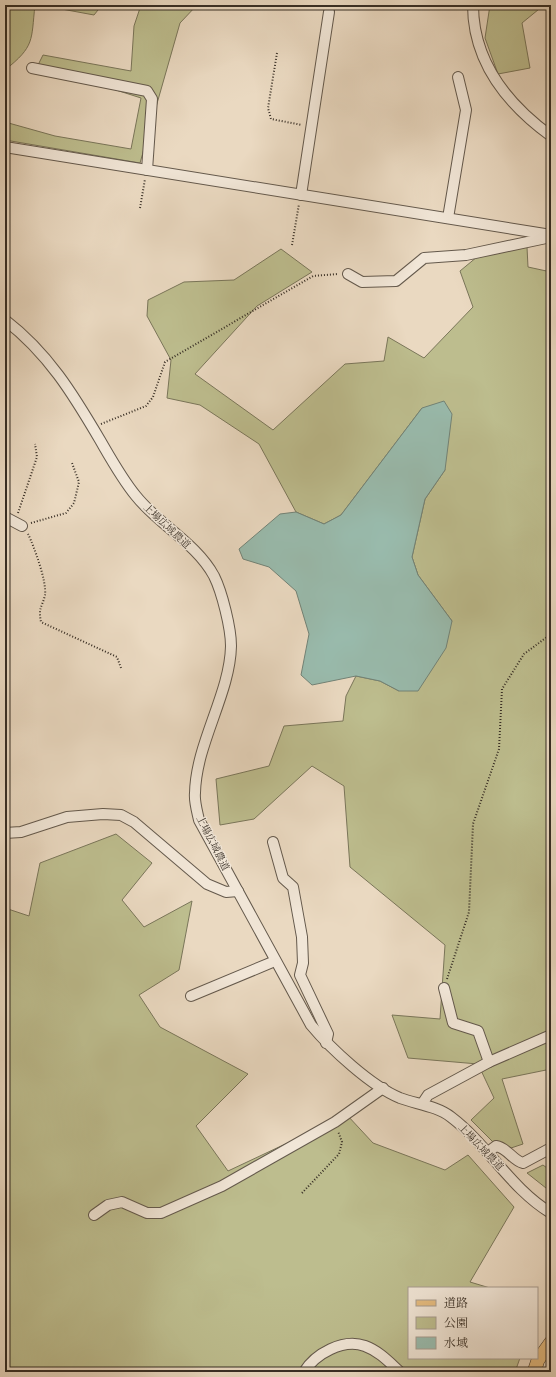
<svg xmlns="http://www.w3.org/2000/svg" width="556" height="1377" viewBox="0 0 556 1377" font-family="'Libre Caslon Text','Noto Serif JP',serif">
<rect width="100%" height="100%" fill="#ead9c1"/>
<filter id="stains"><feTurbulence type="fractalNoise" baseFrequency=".005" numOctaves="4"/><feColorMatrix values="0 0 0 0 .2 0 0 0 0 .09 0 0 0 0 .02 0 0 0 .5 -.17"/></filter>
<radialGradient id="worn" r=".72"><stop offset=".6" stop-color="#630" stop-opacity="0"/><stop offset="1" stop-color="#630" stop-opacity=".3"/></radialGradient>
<g fill="#bdbd8e" stroke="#7a765a">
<path d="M 5,5 L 35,5 C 31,41 35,46 5,70 Z"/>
<path d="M 40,5 L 102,5 L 94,15 Z"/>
<path d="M 141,5 L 197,5 L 180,23 L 140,163 L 5,140 L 5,122 L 55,136 L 131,149 L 141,98 L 38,65 L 43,55 L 131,71 L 134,26 Z"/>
<path d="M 490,5 L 544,5 L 522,23 L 530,68 L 498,74 L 485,38 Z"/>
<path d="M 514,241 L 527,247 L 528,267 L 551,272 L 551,978 L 550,978 L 551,981 L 551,1069 L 502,1079 L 523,1144 L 502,1151 L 471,1120 L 494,1098 L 478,1064 L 408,1058 L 392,1015 L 440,1019 L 445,945 L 350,867 L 344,786 L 312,766 L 254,819 L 220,825 L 216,779 L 269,766 L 284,726 L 343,721 L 346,696 L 356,676 L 380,681 L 399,691 L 452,621 L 418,575 L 412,557 L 425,499 L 445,470 L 422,408 L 341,515 L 324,524 L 296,512 L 259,444 L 200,405 L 167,398 L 171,360 L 147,316 L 148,300 L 184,282 L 234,280 L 281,249 L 312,272 L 257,306 L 195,374 L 273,430 L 345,364 L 384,361 L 388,337 L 424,358 L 473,307 L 460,271 L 489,247 Z"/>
<path d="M 116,834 L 152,863 L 122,900 L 144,927 L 192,901 L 179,970 L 139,995 L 160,1027 L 248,1074 L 196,1126 L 228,1171 L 347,1115 L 373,1143 L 445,1170 L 468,1155 L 514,1207 L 470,1282 L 490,1288 L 409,1288 L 409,1358 L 520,1358 L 515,1372 L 5,1372 L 5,908 L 29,916 L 40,863 Z"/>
<path d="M 543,1165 L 551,1171 L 551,1192 L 527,1173 Z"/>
</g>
<path fill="#99bbad" stroke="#728377" d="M 444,401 L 452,414 L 445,470 L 425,499 L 412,557 L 418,575 L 452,621 L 446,648 L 418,691 L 399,691 L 380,681 L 356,676 L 312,685 L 301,675 L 309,634 L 296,591 L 269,567 L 243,559 L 239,549 L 280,514 L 296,512 L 324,524 L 341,515 L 422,408 Z"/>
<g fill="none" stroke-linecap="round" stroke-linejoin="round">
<g stroke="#64594c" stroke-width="12">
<g id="minor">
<path d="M 473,5 C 473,62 507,104 551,136"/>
<path d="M 32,68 L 147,91 L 152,99 L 147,170"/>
<path d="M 5,147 L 551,235"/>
<path d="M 301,195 L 329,12"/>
<path d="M 448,218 L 466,110 L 458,77"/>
<path d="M 348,274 L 362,282 L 396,281 L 424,258 L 466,255 L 551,237"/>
<path d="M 5,320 C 48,353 73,394 100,440 C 111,459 122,479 136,496 C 159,525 196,543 214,576 C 222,592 231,628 231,646 C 230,694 196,743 195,793 C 194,801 197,811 199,820 L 311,1025 C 331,1049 371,1086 400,1098 C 416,1104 437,1106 451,1117 C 488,1145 511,1189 551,1213"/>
<path d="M 5,517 L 22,526"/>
<path d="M 5,833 L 21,832 L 67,817 L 103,814 L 121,815 L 134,822 L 207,884 L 226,892 L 238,891"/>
<path d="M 273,842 L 283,878 L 293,887 L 302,937 L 303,963 L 300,975 L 328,1034 L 326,1043"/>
<path d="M 444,988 L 453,1023 L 478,1031 L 489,1062"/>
<path d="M 191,996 L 275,961"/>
<path d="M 422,1104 L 428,1095 L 489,1062 L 551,1035"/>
<path d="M 488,1152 L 496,1146 C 508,1148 512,1160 523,1163 L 551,1148"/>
<path d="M 94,1215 L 108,1205 L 122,1202 L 147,1213 L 161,1213 L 222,1186 L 335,1122 L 383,1088"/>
<path d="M 304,1372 C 315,1354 343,1338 365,1346 C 379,1351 390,1363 400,1372"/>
</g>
</g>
<g stroke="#372e25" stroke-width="14">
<path id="major" d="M 534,1372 L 538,1360 L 551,1342"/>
</g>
<g stroke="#372e25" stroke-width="2" stroke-dasharray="1 2" stroke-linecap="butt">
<path d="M 277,53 L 268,108 L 271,119 L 302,125"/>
<path d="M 140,208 L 145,179"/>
<path d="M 292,245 L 299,204"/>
<path d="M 101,424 L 146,406 L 153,397 L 165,362 L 313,276 L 338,274"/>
<path d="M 18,513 L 37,457 L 35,444"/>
<path d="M 31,523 L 66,513 L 74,503 L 79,482 L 72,463"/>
<path d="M 28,534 C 34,546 47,582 45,595 C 42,608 38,607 41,622 L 117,657 L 121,668"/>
<path d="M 447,979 L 469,912 L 473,824 L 499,749 L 502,689 L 524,654 L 551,634"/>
<path d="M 302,1193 L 339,1154 L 342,1142 L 338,1131"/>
</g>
<use href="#minor" stroke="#f1e6d7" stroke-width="10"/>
<use href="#major" stroke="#e5bc80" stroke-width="13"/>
</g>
<g text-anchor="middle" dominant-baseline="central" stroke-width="3" stroke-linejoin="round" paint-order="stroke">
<g font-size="10" fill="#372e25" stroke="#f1e6d7">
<text transform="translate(167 526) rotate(43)">上場広域農道</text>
<text transform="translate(213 843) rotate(63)">上場広域農道</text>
<text transform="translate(481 1147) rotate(46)">上場広域農道</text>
</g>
</g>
<rect width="556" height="1377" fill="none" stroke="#ead9c1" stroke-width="20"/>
<rect x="6" y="6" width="544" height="1365" fill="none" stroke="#372e25" stroke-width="2"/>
<rect x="10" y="10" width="536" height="1357" fill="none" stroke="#372e25"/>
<rect x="408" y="1287" width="130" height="72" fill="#f1e6d7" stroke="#a79c90"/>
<rect x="416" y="1300" width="20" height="6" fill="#e5bc80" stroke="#a79c90"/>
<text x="444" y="1307" font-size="12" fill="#372e25">道路</text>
<rect x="416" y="1317" width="20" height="12" fill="#bdbd8e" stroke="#a79c90"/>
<text x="444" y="1327" font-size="12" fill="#372e25">公園</text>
<rect x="416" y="1337" width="20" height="12" fill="#99bbad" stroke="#a79c90"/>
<text x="444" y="1347" font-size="12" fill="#372e25">水域</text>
<rect width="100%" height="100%" filter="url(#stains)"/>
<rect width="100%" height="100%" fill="url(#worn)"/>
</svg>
